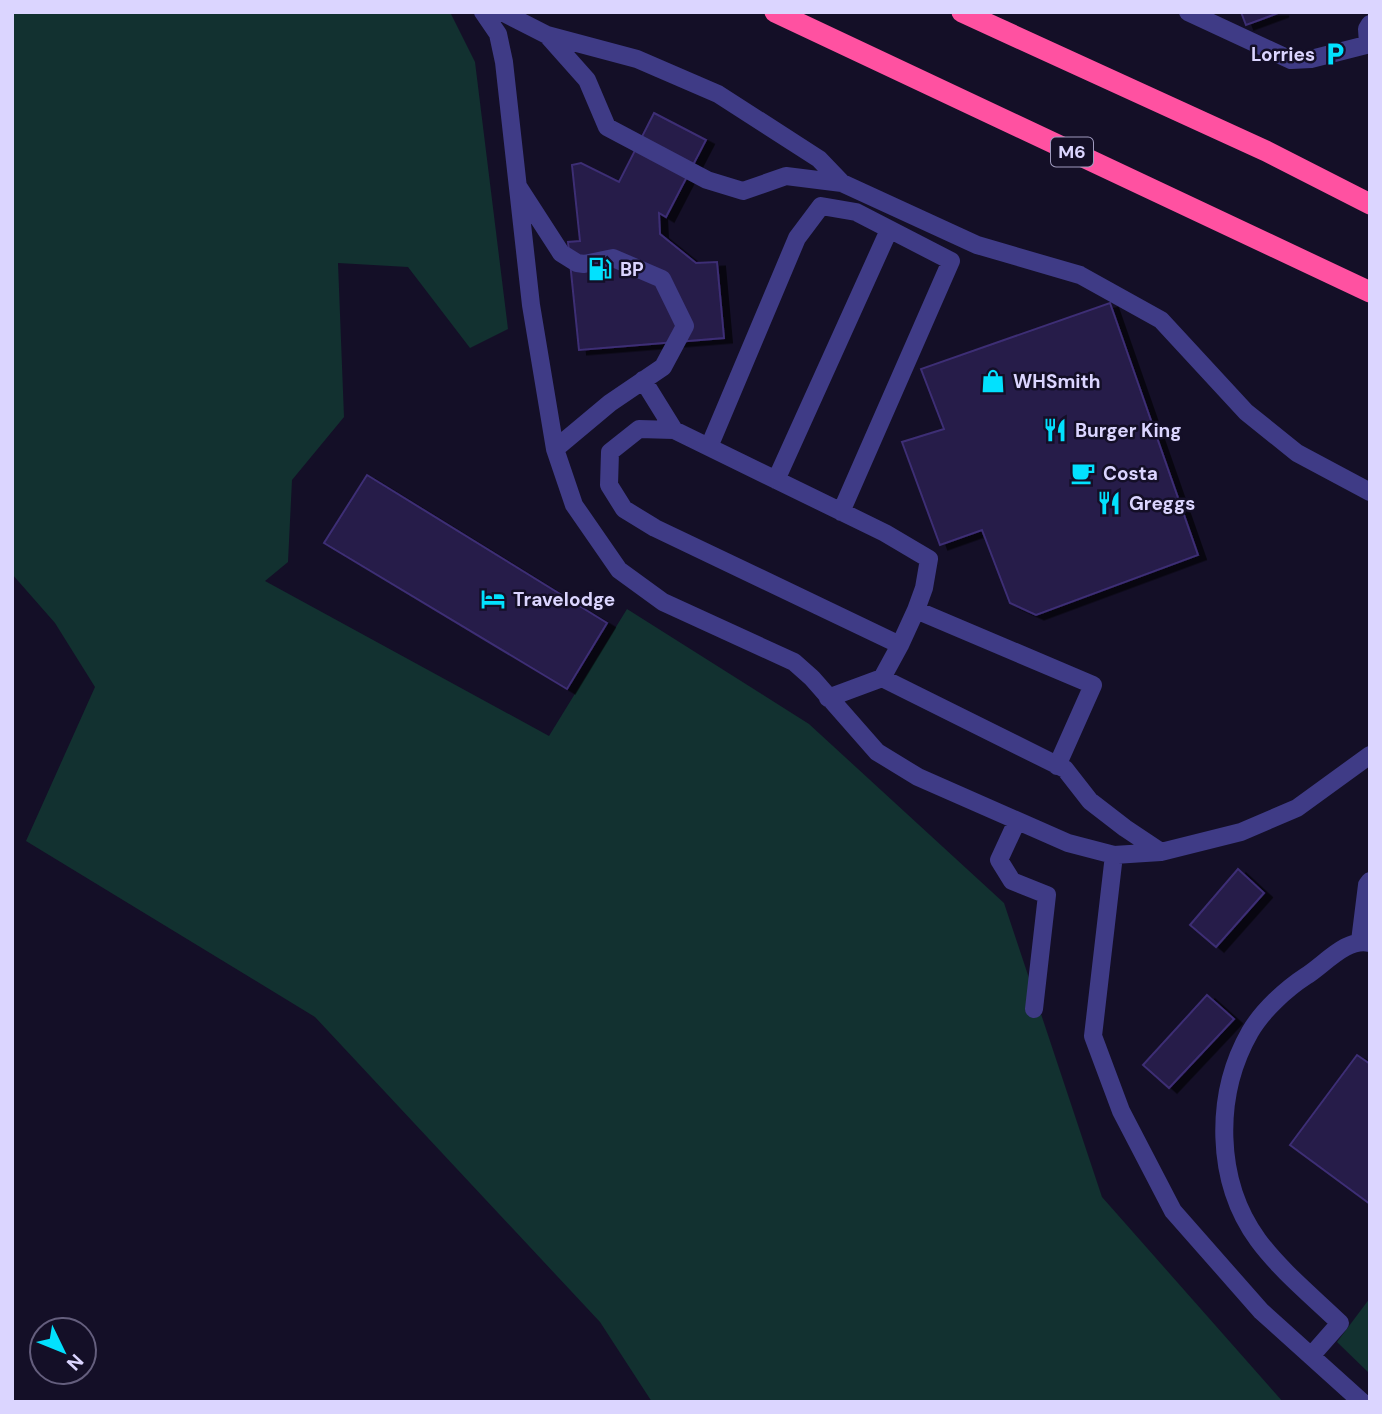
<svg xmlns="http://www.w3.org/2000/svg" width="1382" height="1414" font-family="'DM Sans',sans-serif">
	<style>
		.green { fill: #123130 }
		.building { fill: #251b48; stroke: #3d2e74; stroke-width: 2; filter: url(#shadow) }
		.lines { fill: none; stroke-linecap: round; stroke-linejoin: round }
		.minor { stroke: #3f3b86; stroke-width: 18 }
		.highway { stroke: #ff51a1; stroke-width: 21 }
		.labels { text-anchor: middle; stroke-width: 5; stroke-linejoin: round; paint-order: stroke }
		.shield { fill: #140f27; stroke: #9f9abe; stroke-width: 2 }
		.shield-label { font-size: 18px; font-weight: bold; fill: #dbd5ff }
		.poi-label { font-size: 19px; font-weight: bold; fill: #dbd5ff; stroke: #140f27; text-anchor: start }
	</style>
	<defs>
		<filter id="shadow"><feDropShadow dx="8" dy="4.5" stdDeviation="0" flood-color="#0009"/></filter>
	</defs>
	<rect width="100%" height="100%" fill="#140f27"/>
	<path class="green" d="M12,12H450L475,62L508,329L470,348L408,267L338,263L344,417L292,480L288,562L265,581L549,736L627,609L809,724L1004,903L1102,1197L1283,1402H652L600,1322L315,1017L26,841L95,687L55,623L12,574Z
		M1370,1298V1374L1337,1342Z"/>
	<path class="building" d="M1241,12H1281L1246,25Z
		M654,113L706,140L666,217L659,213L660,234L696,263L717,262L724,338L579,350L568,242L580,241L572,165L581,163L619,182Z
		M1110,303L1198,555L1036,615L1010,603L982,530L940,545L902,442L944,429L921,369Z
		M367,475L607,623L567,689L324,543Z
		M1238,869L1264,893L1216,947L1190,925Z
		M1207,995L1234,1019L1169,1088L1143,1065Z
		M1357,1055L1370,1064V1204L1290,1145Z"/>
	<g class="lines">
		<path class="minor" d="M483,12L498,34L504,62L531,305L555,449L574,505L619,570L663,602L794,662L812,678L877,752L918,777L1068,843L1114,855L1161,852L1241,832L1297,808L1370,755
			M502,12L547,35L637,59L718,94L819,159L842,183
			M1188,12L1291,60L1311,59L1370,44
			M547,35L587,80L607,127L707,180L743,191L786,176L842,183L977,245L1080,275L1161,320L1246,412L1297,453L1370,492
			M1368,44L1367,29L1370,24
			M519,188L561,253L577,263L584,264L613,258L662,279L685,326L663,367L610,403L555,449
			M643,380L674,430
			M709,447L797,238L821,206L856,212L951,261L841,512
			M776,480L889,230
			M900,645L655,528L624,509L609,485L610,452L639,429L674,430L885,533L929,559L924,588L916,610
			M882,678L900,645L916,610L1093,685L1057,766
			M828,698L882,678L1065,769L1090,801L1125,828L1161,852
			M1017,821L999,860L1012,881L1047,895L1034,1009
			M1114,855L1093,1036L1121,1111L1173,1211L1261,1311L1362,1402
			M1360,941L1367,885L1370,881
			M1311,1356L1340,1323C1313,1297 1280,1270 1258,1240C1215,1181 1214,1095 1250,1032C1262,1011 1286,989 1306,976C1325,964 1347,937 1370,943"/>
		<path class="highway" d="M775,12L1370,292
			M962,12L1266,151L1370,204"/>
	</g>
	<defs>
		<g id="parking-bare" transform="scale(1.89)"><path d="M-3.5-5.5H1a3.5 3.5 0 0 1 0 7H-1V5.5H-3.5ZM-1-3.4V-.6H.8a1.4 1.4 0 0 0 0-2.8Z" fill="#02e1fe" stroke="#140f27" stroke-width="2.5" paint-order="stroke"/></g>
		<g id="fuel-bare" transform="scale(1.89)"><path d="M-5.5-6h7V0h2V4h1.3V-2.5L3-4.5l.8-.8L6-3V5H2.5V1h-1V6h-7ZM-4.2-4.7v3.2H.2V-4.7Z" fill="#02e1fe" stroke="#140f27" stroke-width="2.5" paint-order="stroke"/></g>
		<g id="shop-bare" transform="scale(1.89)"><path d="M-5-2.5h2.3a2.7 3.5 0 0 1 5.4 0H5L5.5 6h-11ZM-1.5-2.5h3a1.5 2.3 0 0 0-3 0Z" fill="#02e1fe" stroke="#140f27" stroke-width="2.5" paint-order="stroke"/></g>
		<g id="restaurant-bare" transform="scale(1.89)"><path d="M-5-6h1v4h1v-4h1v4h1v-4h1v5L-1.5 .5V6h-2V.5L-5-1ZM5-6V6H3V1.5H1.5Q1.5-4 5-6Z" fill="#02e1fe" stroke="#140f27" stroke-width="2.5" paint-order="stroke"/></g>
		<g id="cafe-bare" transform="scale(1.89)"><path d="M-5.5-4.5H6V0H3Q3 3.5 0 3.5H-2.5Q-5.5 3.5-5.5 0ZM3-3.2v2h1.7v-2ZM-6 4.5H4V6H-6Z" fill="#02e1fe" stroke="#140f27" stroke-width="2.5" paint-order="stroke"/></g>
		<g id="hotel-bare" transform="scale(1.89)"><path d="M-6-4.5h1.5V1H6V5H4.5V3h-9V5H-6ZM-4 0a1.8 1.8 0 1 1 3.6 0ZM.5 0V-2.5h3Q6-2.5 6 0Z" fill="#02e1fe" stroke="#140f27" stroke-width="2.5" paint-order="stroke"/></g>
	</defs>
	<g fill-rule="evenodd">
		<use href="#parking-bare" x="1335" y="54"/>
		<use href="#fuel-bare" x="600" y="269"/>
		<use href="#shop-bare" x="993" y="381"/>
		<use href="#restaurant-bare" x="1055" y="430"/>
		<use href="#cafe-bare" x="1083" y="473"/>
		<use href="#restaurant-bare" x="1109" y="503"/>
		<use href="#hotel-bare" x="493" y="599"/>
	</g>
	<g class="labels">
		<rect class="shield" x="1051" y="137.5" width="42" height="29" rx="5"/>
		<g class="shield-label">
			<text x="1072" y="158">M6</text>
		</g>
		<g class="poi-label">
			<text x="1315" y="61" text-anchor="end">Lorries</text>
			<text x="620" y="276">BP</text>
			<text x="1013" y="388">WHSmith</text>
			<text x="1075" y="437">Burger King</text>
			<text x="1103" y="480">Costa</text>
			<text x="1129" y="510">Greggs</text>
			<text x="513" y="606">Travelodge</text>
		</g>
	</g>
	<rect width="1382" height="1414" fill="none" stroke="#dbd5ff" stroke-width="28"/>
	<g transform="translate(63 1351) rotate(133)"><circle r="33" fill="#140f27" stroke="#645e7d" stroke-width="2"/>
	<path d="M0-5L12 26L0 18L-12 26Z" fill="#02e1fe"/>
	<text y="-10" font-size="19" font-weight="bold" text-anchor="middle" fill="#dbd5ff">N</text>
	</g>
</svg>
